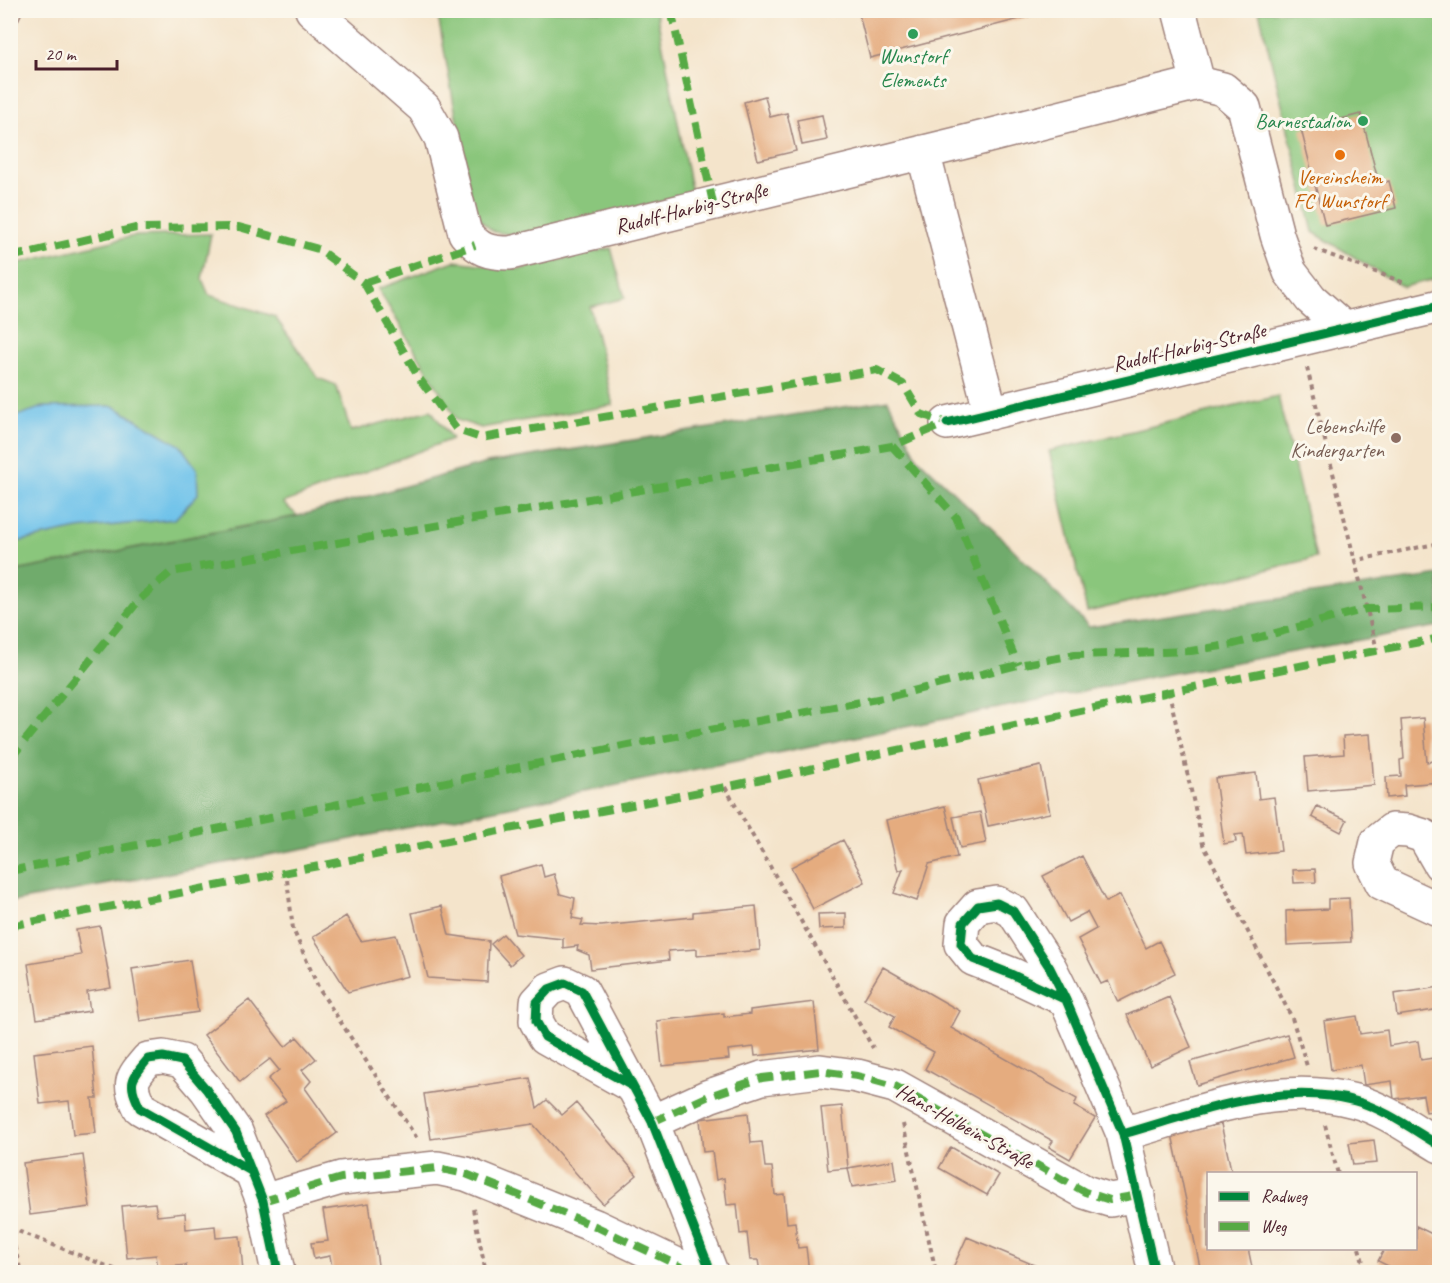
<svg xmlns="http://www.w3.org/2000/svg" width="1450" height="1283" font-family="Caveat,sans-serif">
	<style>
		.green { fill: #8ac67c; stroke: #6a7254; stroke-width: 1.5 }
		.forest { fill: #6fab6c; stroke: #5c654c; stroke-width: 1.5 }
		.water { fill: #6ec2ea; stroke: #5c708a; stroke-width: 1.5 }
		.building { fill: #e5ac7f }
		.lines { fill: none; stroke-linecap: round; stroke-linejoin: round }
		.minor-casing { stroke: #9f827b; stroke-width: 36 }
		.path { stroke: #9f827b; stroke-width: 4; stroke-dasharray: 4.5 4.5; stroke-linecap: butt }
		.minor { stroke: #fff; stroke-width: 33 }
		.quiet { stroke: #57aa44; stroke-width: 8; stroke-dasharray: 15 8; stroke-linecap: butt }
		.cycleway-casing { stroke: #fbf7ec; stroke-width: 13 }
		.cycleway { stroke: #00873e; stroke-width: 9 }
		.leisure-dot { fill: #2e9e5b; stroke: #fbf7ec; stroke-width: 2 }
		.food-dot { fill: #e8710a; stroke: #fbf7ec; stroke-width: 2 }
		.education-dot { fill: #8d6e63; stroke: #fbf7ec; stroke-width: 2 }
		.labels { text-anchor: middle; stroke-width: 6; stroke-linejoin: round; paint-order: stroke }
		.leisure-label { font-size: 21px; fill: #27864d; stroke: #fbf7ec }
		.food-label { font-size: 21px; fill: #c56008; stroke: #fbf7ec }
		.street-label { font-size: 21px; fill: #4a1f2b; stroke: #fbf7ec }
		.education-label { font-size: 21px; fill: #785e54; stroke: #fbf7ec; text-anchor: end }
	</style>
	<rect width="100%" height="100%" fill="#fbf7ec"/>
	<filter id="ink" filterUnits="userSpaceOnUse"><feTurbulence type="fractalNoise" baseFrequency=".0167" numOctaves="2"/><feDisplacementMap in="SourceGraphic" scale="12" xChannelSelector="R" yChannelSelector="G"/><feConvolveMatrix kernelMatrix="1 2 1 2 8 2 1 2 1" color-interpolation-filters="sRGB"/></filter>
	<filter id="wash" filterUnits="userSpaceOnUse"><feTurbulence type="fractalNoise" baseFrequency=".008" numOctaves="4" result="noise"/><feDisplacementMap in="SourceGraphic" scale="24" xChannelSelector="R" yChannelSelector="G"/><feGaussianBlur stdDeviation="1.35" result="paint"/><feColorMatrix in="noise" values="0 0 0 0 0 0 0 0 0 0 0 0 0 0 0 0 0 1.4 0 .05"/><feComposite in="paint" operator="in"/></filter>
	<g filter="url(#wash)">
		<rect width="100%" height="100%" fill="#f4e4cb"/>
		<path class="green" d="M437,11H656L692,194L523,236L494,232L474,215Z
			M1259,11H1439V278L1403,287L1313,232Z
			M211,234L202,279L209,295L275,317L318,378L336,385L351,431L431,410L452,439L283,503L298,516L11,572L10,265L134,236Z
			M611,248L625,298L590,307L613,405L481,428L457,420L378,289L454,261L520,269Z
			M1278,396L1316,558L1087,612L1049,451Z"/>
		<path class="forest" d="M888,400L918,458L1009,545L1089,627L1439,575V626L1152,677L312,847L11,902V572L298,516L487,463Z"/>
		<path class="water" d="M113,406L180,445L197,469L198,494L175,519L78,529L11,543V418L43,407Z"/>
		<g id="blocks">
			<path class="building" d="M10,10H23L10,38Z
				M858,10H1050V11L870,58Z
				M765,96L770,117L787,113L796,151L758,160L744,102Z
				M1361,114L1379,184L1389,181L1396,208L1325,225L1301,129Z
				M822,115L827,140L802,145L797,120Z
				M1423,718L1427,762L1440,760V782L1404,785L1405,796L1387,798L1386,777L1401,776L1400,760L1404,759L1401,720Z
				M1370,734L1374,785L1308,791L1305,757L1344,754L1343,736Z
				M1041,766L1050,813L988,826L978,780Z
				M1256,773L1259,799L1274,797L1281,851L1246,855L1243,834L1235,835L1236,842L1224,844L1215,778Z
				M945,806L957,857L929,864L917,901L894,893L903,869L898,871L886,820Z
				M1317,806L1347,820L1341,832L1312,817Z
				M980,812L986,843L960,848L953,817Z
				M843,840L865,882L813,909L791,867Z
				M1082,856L1106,902L1120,895L1146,948L1159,941L1175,973L1118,1002L1108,981L1101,984L1078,939L1096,929L1087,912L1068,922L1043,876Z
				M541,864L544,877L554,874L560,894L575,898L572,918L583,920L581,925L601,926L693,917V912L756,906L760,950L697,956V949L668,951L669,960L591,969L589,955L577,950L578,946L563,948V939L515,934L499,876Z
				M1315,869L1316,882L1294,883L1293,870Z
				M1349,898L1351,942L1287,945L1286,911L1328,909V899Z
				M442,906L449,935L489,941L487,982L428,978L412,913Z
				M846,913V928L819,929L818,914Z
				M346,916L361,941L396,935L408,976L348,992L313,937Z
				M100,926L111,988L87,992L90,1011L37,1019L28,964L81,955L76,930Z
				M503,934L521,955L510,965L491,944Z
				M190,960L198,1012L140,1021L132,969Z
				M883,967L960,1011L951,1028L1077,1099L1074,1106L1095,1118L1070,1159L1049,1147L1053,1141L925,1069L934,1052L889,1027L895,1016L864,999Z
				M1440,987V1009L1397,1016L1394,994Z
				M1169,997L1191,1047L1150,1066L1127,1015Z
				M249,1000L285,1047L297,1037L316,1059L302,1070L311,1081L305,1088L337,1133L297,1162L264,1116L286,1101L268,1079L279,1070L270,1059L240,1082L204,1035Z
				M814,1002L819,1049L755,1056L754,1047L728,1050L729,1059L662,1066L657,1021L724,1013V1017L750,1014V1010Z
				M1357,1016L1360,1034L1387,1030L1389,1046L1418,1041L1421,1060L1440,1057V1110L1426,1112L1423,1095L1394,1099L1392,1081L1364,1085L1361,1065L1331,1070L1324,1021Z
				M1287,1034L1294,1057L1197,1085L1190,1062Z
				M92,1046L97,1098H92L96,1133L73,1135L69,1101L40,1104L34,1053Z
				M530,1078L537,1108L547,1100L562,1115L576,1103L637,1175L603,1204L533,1124L431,1139L424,1094Z
				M842,1106L848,1168L894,1160L897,1180L852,1187L848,1168L828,1170L821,1108Z
				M748,1113L751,1143L762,1142L765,1167H772L775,1195L784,1194L787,1223L795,1222L798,1248L806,1247L809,1272H760L758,1260H750L747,1233L740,1234L737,1204L727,1205L724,1178L716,1180L712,1151L703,1152L700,1119Z
				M1221,1124L1232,1174H1208V1248H1248L1253,1272H1201L1172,1134Z
				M1374,1140L1377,1163L1353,1165L1349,1143Z
				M951,1147L999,1175L987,1195L939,1168Z
				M83,1155L90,1207L30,1215L23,1163Z
				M155,1203L157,1216L185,1213L186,1229L215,1226L216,1238L240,1236L243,1272H187L186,1265L158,1268L156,1255L127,1258L122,1206Z
				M369,1203L379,1272H333L330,1256L314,1259L311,1243L328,1241L323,1210Z
				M1416,1226L1440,1238V1272H1400L1378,1261L1385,1248H1416Z
				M967,1237L1051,1272H951Z"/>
		</g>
	</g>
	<g filter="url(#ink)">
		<use href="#blocks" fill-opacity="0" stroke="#9f827b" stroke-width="1.5"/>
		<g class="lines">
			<g class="minor-casing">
				<path id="minor" d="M312,10L424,108L441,138L465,233C479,250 488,253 510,253L965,142L1198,83L1223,89L1244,107L1277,235L1290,272L1311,299L1345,329
					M1179,10L1198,83
					M923,152L991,413
					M947,423L1440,306
					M1440,864L1424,836L1408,831L1392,830L1377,842L1372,863L1382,883L1440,910
					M1066,1000L1011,974L973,959L961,944L963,923L978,906L997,903L1013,911L1050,968L1066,1000L1123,1134L1155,1272
					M632,1086L545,1037L536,1021L537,1002L549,989L565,983L582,991L652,1122L711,1272
					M652,1122L709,1096L762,1078L820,1071L857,1076L895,1086L1085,1192L1110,1200L1138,1195
					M1123,1134C1198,1113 1276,1080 1355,1101C1385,1109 1413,1130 1440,1146
					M251,1171L140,1108C128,1083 130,1080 148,1059L163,1057L182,1061L206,1089L236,1132L263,1201L278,1272
					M263,1201L341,1178L437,1168L466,1174L595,1226L692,1272"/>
			</g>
			<path class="path" d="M1314,249L1405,283
				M1307,368L1377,650
				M1353,561L1440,543
				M1169,692L1203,844L1292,1018L1307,1066
				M725,787L873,1048
				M286,871L293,929L319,989L418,1140
				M903,1124L936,1272
				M1325,1125L1338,1174
				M473,1209L486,1272
				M10,1228L122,1272
				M10,1229L21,1272
				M1359,1248L1366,1272"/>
			<use href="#minor" class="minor"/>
			<path class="quiet" d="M671,10L713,203
				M10,257L136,228L239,227L318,249L364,283L419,378L457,430L481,438L877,370L903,384L921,414L947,423
				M364,283L475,245
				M892,446L956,517L1018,665
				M10,759L140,599L171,572L892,446L947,423
				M10,871L628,745L888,697L1018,665L1075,655L1191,651L1234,644L1366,609L1440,607
				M10,926L725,787L1169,692L1440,638
				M652,1122L709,1096L762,1078L820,1071L857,1076L895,1086L1085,1192L1110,1200L1138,1195
				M263,1201L341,1178L437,1168L466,1174L595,1226L692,1272"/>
			<g class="cycleway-casing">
				<path id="cycleway" d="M947,423L1440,306
					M1066,1000L1011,974L973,959L961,944L963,923L978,906L997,903L1013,911L1050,968L1066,1000L1123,1134L1155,1272
					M632,1086L545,1037L536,1021L537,1002L549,989L565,983L582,991L652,1122L711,1272
					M1123,1134C1198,1113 1276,1080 1355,1101C1385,1109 1413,1130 1440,1146
					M251,1171L140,1108C128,1083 130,1080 148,1059L163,1057L182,1061L206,1089L236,1132L263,1201L278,1272"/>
			</g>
			<use href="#cycleway" class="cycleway"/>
		</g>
	</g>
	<g class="leisure-dot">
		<circle cx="913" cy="34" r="6"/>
		<circle cx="1363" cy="121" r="6"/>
	</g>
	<circle class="food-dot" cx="1340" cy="155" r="6"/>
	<circle class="education-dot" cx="1396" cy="438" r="6"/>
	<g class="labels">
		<g class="leisure-label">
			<text x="913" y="63">Wunstorf<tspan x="913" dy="24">Elements</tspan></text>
			<text x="1351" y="128" text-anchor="end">Barnestadion</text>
		</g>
		<g class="food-label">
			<text x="1340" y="184">Vereinsheim<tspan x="1340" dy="24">FC Wunstorf</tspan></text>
		</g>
		<g class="street-label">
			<text transform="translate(691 208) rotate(-14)" y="7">Rudolf-Harbig-Straße</text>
			<text transform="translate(1189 347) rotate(-13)" y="7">Rudolf-Harbig-Straße</text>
			<text transform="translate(965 1126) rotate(29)" y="7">Hans-Holbein-Straße</text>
		</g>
		<g class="education-label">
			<text x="1384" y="433">Lebenshilfe<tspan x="1384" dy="24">Kindergarten</tspan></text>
		</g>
	</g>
	<rect width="1450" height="1283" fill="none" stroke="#fbf7ec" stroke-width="36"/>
	<rect x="1207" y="1172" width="210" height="78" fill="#fbf7ec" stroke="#b4a19f" stroke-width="1.5"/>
	<rect x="1219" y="1192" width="30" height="9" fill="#00873e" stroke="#b4a19f" stroke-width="1.5"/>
	<text x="1261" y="1202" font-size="18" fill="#4a1f2b">Radweg</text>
	<rect x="1219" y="1222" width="30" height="9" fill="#57aa44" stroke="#b4a19f" stroke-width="1.5"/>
	<text x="1261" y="1232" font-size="18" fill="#4a1f2b">Weg</text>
	<path d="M36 60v9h81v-9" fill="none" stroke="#4a1f2b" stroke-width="3"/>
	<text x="45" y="60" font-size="18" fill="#4a1f2b" stroke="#fbf7ec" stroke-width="4.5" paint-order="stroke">20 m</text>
</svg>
